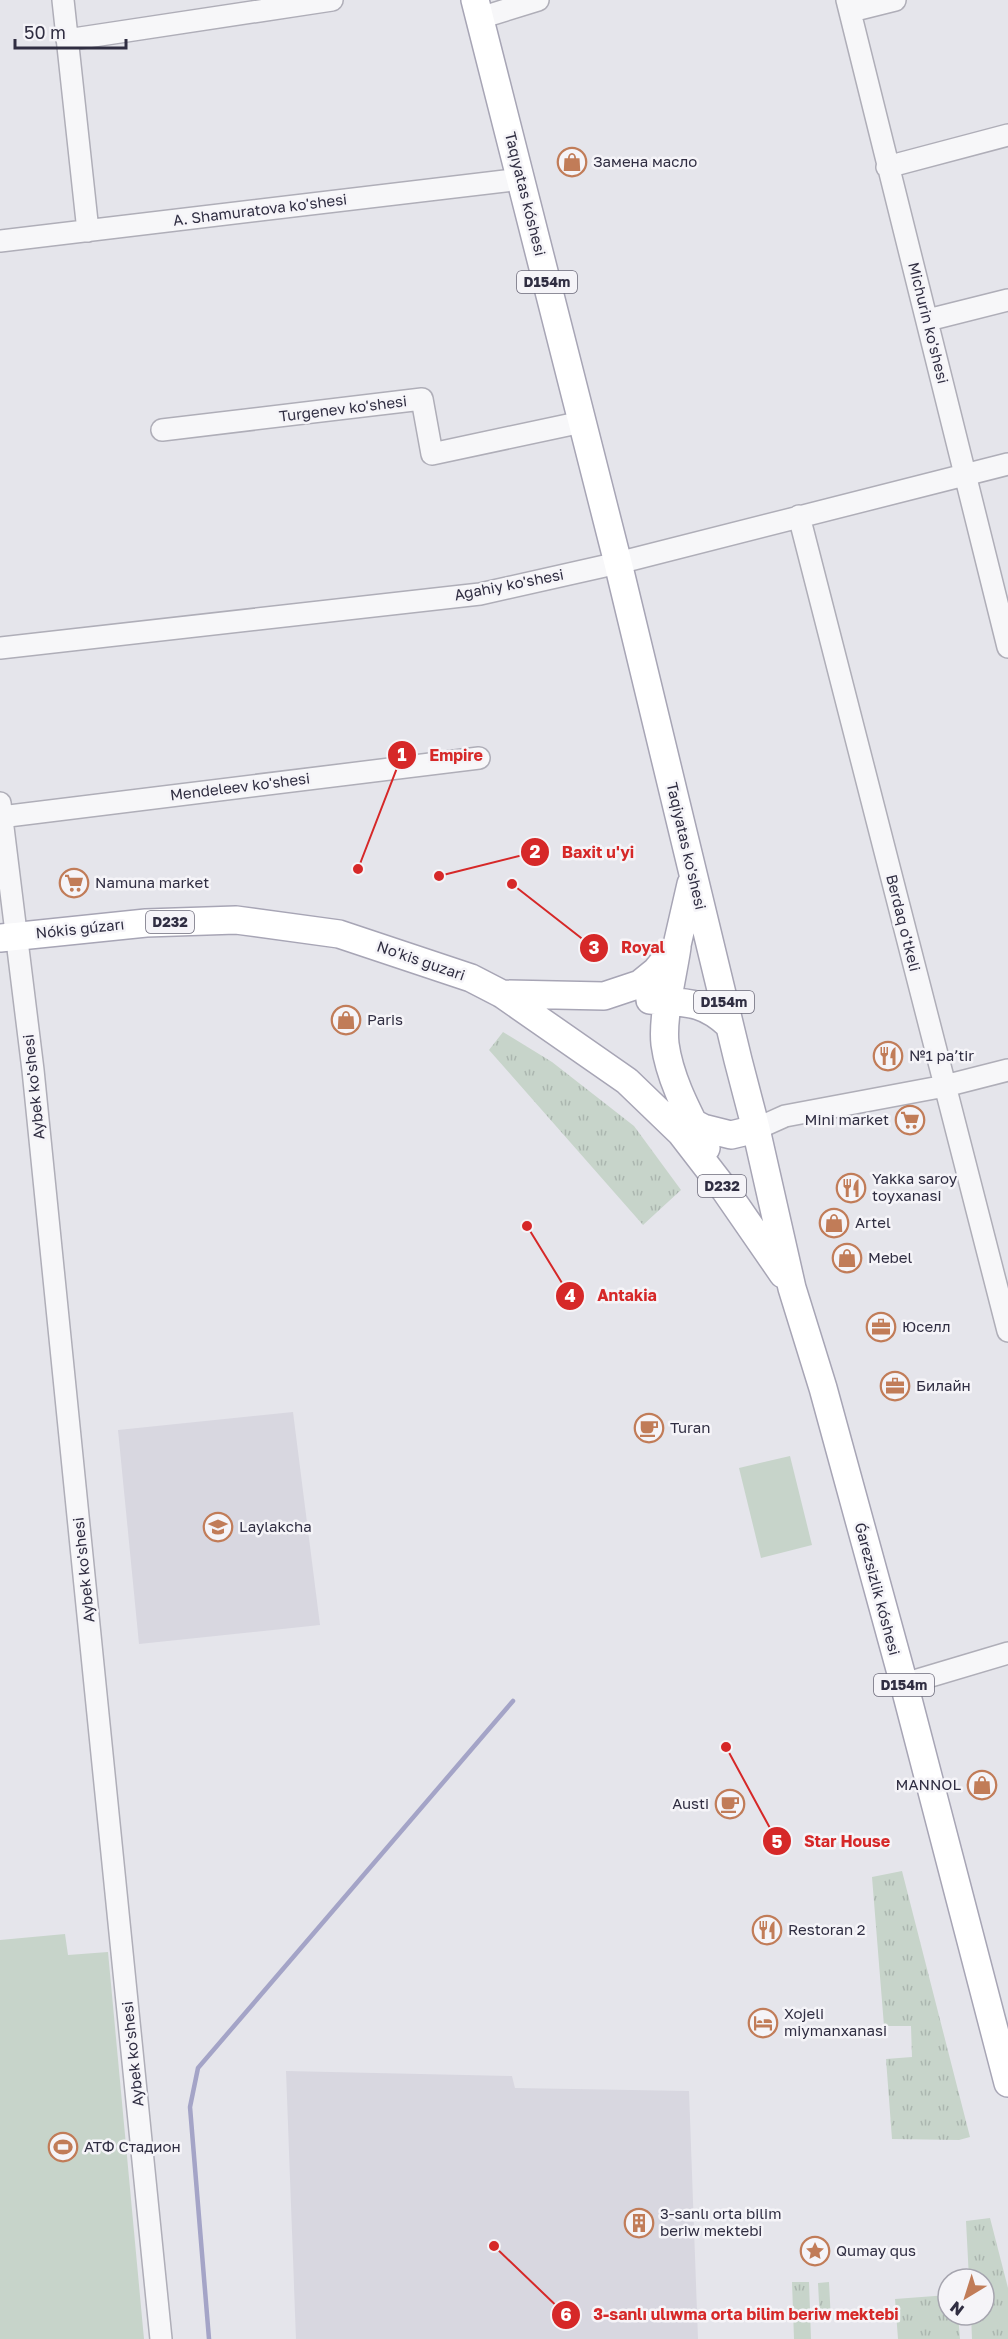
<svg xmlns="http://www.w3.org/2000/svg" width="1008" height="2339" font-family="'Golos Text',sans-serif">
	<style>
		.built { fill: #d8d7e0 }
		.grass { fill: url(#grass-tufts) }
		.pitch { fill: #c7d4ca }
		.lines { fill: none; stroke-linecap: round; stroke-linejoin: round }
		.stream { stroke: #a4a4c7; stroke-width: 4.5 }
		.minor-casing { stroke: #afaeb8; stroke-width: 24 }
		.major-casing { stroke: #a7a5b5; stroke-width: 30 }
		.minor { stroke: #f7f7f9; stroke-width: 21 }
		.major { stroke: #fff; stroke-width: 27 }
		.labels { text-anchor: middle; stroke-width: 5; stroke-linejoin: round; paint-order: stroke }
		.shield { fill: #f5f4f8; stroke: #6b6979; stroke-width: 1.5 }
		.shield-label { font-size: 14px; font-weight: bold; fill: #302e42 }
		.poi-label { font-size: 15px; fill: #302e42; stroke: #f5f4f8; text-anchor: start }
		.street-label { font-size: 15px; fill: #302e42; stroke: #f5f4f8 }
		.leader { fill: none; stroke: #d62828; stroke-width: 2 }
		.callout-dot { fill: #d62828; stroke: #f5f4f8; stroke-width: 2 }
		.mark-label { font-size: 18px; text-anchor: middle; font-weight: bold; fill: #fff }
		.callout-label { font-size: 16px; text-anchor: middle; font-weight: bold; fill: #d62828; stroke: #f5f4f8; stroke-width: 5; stroke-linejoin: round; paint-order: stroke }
	</style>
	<defs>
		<pattern id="grass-tufts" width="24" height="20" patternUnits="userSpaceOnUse" patternTransform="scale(1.5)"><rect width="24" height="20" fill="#c7d4ca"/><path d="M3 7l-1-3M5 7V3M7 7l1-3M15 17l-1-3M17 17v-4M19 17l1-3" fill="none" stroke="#abb6af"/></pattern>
	</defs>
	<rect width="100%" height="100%" fill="#e5e5eb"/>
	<path class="built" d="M293,1412L320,1625L139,1644L118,1430Z
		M286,2071L512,2076L515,2088L689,2091L698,2339H296Z"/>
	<path class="grass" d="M503,1032L552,1062L634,1126L681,1190L643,1225L489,1050Z
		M902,1871L970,2137L959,2140L892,2139L886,2059L912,2057L911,2026H884L872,1877Z
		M990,2218L1008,2288V2339H972L971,2315H984V2279H969L966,2221Z
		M792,2282H809L811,2339H794Z
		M829,2282L831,2321L820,2322L818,2283Z
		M948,2295V2315H958L960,2339H898L895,2299Z"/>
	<path class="pitch" d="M790,1456L812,1545L761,1558L739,1468Z
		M65,1934L68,1955L108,1952L144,2339H0V1940Z"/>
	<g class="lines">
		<path class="stream" d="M209,2339L190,2107L198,2068L513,1701"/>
		<g class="minor-casing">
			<path id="minor" d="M63,0L88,231
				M847,0L1008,647
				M851,11L895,0
				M480,18L538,0
				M67,40L332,0
				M887,167L1008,135
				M0,241L521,179
				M928,320L1008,300
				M162,430L422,399L432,454L582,422
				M799,516L1008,1331
				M0,648L480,594L618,563L1008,464
				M0,803L33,1070L161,2339
				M0,817L479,758
				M756,1129L785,1116L945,1086L1008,1070
				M904,1684L1008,1653"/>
		</g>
		<g class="major-casing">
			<path id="major" d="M475,0L618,563L738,1060L756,1129L792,1288L823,1388L904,1684L1008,2083
				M0,938L146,923L236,920L339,934L471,978L502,994L627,1081L681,1133L725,1190L783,1274
				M677,947C673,975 662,1017 665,1044C670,1081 690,1116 706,1148
				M502,994L604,996L640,984L656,971L677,945L691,884
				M650,1000C685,1003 702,1000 729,1025
				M684,1118L703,1128L731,1135L756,1129"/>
		</g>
		<use href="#minor" class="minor"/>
		<use href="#major" class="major"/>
	</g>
	<defs>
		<g id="shop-ring" transform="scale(1.5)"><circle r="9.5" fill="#f5f4f8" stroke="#c17c58" stroke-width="1.5"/><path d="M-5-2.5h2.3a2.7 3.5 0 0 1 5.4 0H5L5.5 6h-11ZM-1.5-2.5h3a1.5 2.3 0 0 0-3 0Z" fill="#c17c58"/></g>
		<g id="supermarket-ring" transform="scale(1.5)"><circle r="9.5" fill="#f5f4f8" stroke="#c17c58" stroke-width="1.5"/><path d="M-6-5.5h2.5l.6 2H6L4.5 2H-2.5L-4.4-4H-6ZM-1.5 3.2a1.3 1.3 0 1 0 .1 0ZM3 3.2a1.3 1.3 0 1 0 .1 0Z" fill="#c17c58"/></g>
		<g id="restaurant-ring" transform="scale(1.5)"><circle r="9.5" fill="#f5f4f8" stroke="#c17c58" stroke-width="1.5"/><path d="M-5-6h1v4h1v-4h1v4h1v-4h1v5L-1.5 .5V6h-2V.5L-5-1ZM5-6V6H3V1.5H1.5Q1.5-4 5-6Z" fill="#c17c58"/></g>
		<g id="office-ring" transform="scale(1.5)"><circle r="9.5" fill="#f5f4f8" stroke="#c17c58" stroke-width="1.5"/><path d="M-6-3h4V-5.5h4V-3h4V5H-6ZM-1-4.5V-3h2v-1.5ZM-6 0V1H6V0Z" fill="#c17c58"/></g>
		<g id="cafe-ring" transform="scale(1.5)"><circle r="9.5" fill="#f5f4f8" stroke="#c17c58" stroke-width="1.5"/><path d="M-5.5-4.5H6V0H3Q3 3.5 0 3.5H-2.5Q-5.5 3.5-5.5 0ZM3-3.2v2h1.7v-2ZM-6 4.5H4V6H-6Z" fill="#c17c58"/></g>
		<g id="school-ring" transform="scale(1.5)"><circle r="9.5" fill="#f5f4f8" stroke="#c17c58" stroke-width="1.5"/><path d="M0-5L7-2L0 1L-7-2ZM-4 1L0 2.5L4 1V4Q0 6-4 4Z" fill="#c17c58"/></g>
		<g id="hotel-ring" transform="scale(1.5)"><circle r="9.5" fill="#f5f4f8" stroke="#c17c58" stroke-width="1.5"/><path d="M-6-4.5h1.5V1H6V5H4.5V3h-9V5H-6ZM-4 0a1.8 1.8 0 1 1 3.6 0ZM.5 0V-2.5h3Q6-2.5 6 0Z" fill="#c17c58"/></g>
		<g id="stadium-ring" transform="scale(1.5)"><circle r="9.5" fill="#f5f4f8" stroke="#c17c58" stroke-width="1.5"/><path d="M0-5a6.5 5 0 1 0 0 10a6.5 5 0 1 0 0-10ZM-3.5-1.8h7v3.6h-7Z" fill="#c17c58"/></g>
		<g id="building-ring" transform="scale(1.5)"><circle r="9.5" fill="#f5f4f8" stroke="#c17c58" stroke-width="1.5"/><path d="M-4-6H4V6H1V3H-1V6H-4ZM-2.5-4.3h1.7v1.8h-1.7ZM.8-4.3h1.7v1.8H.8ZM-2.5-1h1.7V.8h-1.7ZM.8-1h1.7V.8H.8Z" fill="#c17c58"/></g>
		<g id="sight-ring" transform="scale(1.5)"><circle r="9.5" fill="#f5f4f8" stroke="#c17c58" stroke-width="1.5"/><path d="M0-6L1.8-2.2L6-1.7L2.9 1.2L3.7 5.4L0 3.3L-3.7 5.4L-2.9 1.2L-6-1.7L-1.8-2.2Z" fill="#c17c58"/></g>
	</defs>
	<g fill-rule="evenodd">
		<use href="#shop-ring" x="572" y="162"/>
		<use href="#supermarket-ring" x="74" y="883"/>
		<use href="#shop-ring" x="346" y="1020"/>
		<use href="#restaurant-ring" x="888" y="1056"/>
		<use href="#supermarket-ring" x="910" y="1120"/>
		<use href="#restaurant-ring" x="851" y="1188"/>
		<use href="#shop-ring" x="834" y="1223"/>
		<use href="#shop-ring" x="847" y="1258"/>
		<use href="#office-ring" x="881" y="1327"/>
		<use href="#office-ring" x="895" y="1386"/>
		<use href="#cafe-ring" x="649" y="1428"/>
		<use href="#school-ring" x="218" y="1527"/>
		<use href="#shop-ring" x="982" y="1785"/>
		<use href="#cafe-ring" x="730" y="1804"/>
		<use href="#restaurant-ring" x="767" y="1930"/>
		<use href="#hotel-ring" x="763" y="2023"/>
		<use href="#stadium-ring" x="63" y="2147"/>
		<use href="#building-ring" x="639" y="2223"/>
		<use href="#sight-ring" x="815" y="2251"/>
	</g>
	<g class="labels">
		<g class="shield">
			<rect x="517" y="271" width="60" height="22" rx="4.5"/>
			<rect x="146" y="911" width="48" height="22" rx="4.5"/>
			<rect x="694" y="991" width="60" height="22" rx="4.5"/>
			<rect x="698" y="1175" width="48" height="22" rx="4.5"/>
			<rect x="874" y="1674" width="60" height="22" rx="4.5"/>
		</g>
		<g class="shield-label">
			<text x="547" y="287">D154m</text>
			<text x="170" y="927">D232</text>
			<text x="724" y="1007">D154m</text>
			<text x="722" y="1191">D232</text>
			<text x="904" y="1690">D154m</text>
		</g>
		<g class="poi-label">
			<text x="593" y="167">Замена масло</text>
			<text x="95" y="888">Namuna market</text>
			<text x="367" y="1025">Paris</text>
			<text x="909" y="1061">№1 paʼtir</text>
			<text x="889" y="1125" text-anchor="end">Mini market</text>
			<text x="872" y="1184">Yakka saroy<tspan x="872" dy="17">toyxanasi</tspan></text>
			<text x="855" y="1228">Artel</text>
			<text x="868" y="1263">Mebel</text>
			<text x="902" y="1332">Юселл</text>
			<text x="916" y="1391">Билайн</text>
			<text x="670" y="1433">Turan</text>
			<text x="239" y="1532">Laylakcha</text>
			<text x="961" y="1790" text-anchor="end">MANNOL</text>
			<text x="709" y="1809" text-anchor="end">Austi</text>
			<text x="788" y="1935">Restoran 2</text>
			<text x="784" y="2019">Xojeli<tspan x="784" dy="17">miymanxanasi</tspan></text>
			<text x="84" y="2152">АТФ Стадион</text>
			<text x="660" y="2219">3-sanlı orta bilim<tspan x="660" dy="17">beriw mektebi</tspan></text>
			<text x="836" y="2256">Qumay qus</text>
		</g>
		<g class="street-label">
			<text transform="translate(525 194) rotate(76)" y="5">Taqıyatas kóshesi</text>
			<text transform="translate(260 210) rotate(-7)" y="5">A. Shamuratova ko'shesi</text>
			<text transform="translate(928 323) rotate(76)" y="5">Michurin ko'shesi</text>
			<text transform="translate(343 409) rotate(-7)" y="5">Turgenev ko'shesi</text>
			<text transform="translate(509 585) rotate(-11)" y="5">Agahiy ko'shesi</text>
			<text transform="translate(240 787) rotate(-7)" y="5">Mendeleev ko'shesi</text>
			<text transform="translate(686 846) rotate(77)" y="5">Taqiyatas ko'shesi</text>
			<text transform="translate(903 923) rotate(76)" y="5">Berdaq o'tkeli</text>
			<text transform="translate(80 929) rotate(-6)" y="5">Nókis gúzarı</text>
			<text transform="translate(421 961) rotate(19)" y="5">No'kis guzari</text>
			<text transform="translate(34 1087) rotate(-96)" y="5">Aybek ko'shesi</text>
			<text transform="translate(84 1570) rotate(-96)" y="5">Aybek ko'shesi</text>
			<text transform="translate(877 1589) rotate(75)" y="5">Ǵarezsizlik kóshesi</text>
			<text transform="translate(133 2054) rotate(-96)" y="5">Aybek ko'shesi</text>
		</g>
	</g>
	<path class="leader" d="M358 869L402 755M439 876L535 852M512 884L594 948M527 1226L570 1296M726 1747L777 1841M494 2246L566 2315"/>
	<g class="callout-dot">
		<circle cx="358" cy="869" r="6"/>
		<circle cx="439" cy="876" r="6"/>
		<circle cx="512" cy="884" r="6"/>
		<circle cx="527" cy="1226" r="6"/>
		<circle cx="726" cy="1747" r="6"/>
		<circle cx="494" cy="2246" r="6"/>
		<circle cx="402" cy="755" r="15"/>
		<circle cx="535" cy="852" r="15"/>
		<circle cx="594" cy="948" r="15"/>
		<circle cx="570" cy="1296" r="15"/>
		<circle cx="777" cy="1841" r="15"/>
		<circle cx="566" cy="2315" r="15"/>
	</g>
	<g class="mark-label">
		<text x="402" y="761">1</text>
		<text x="535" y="858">2</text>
		<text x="594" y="954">3</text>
		<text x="570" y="1302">4</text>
		<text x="777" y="1848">5</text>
		<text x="566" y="2321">6</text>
	</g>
	<g class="callout-label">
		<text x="456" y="761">Empire</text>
		<text x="598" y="858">Baxit u'yi</text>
		<text x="643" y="953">Royal</text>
		<text x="627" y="1301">Antakia</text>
		<text x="847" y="1847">Star House</text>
		<text x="746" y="2320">3-sanlı ulıwma orta bilim beriw mektebi</text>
	</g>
	<g transform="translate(966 2297) rotate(218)"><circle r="28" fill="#f5f4f8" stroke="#a6a5af" stroke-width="1.5"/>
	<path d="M0-4.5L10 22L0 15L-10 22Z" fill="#c17c58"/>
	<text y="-9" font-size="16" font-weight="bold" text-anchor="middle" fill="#302e42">N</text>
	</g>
	<path d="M15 39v9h111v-9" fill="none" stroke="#302e42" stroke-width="3"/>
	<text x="24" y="39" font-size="18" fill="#302e42" stroke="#f5f4f8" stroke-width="4.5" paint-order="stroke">50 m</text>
</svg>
